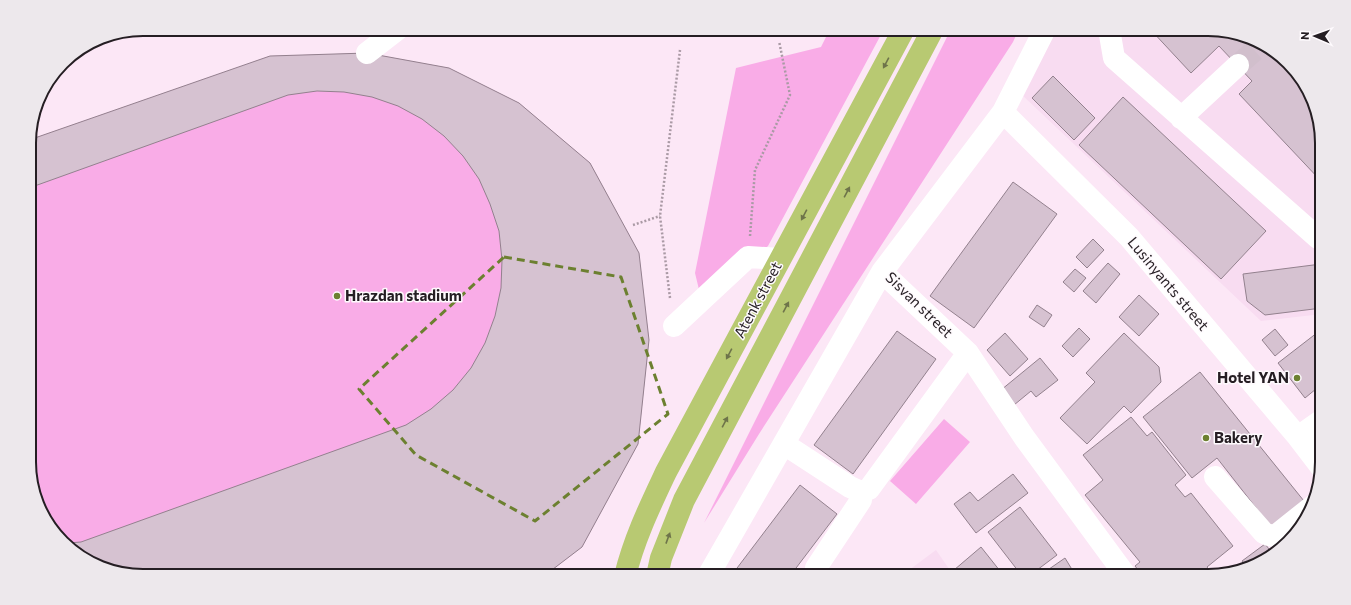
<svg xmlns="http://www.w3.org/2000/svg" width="1351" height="605" font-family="Commissioner,sans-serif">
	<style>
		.built { fill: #f8dcf1 }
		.green { fill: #f9ace7 }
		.building { fill: #d6c2d1; stroke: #93818e }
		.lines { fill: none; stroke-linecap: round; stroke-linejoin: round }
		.minor-tunnel { stroke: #d1bfcc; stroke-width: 22; stroke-dasharray: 22 11; stroke-linecap: butt }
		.path { stroke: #aa9aa5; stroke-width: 2.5; stroke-dasharray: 2 2; stroke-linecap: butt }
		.minor { stroke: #fff; stroke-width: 22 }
		.major { stroke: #b8c972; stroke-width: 22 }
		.oneway { fill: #6e744a }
		.marked { fill: none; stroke: #6c8030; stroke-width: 3; stroke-dasharray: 8 5; stroke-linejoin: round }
		.poi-dot { fill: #6c8030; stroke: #fefafd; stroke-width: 1.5 }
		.labels { text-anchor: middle; stroke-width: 3; stroke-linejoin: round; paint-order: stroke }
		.street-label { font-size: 15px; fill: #251e23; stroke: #fefafd }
		.poi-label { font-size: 15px; font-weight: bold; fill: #251e23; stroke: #fefafd; text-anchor: start }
		.rim { fill: none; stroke: #251e23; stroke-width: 2 }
	</style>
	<rect width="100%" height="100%" fill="#fce7f6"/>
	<path class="built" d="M1055,29H1208L1252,38L1298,73L1321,128L1322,314L1261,321L1021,94Z
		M936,550L954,576H901Z"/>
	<path class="green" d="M830,29H884L768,246L703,306L695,273L736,68L821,47Z
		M951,29H1019L1013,42L759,434L704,523Z
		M367,53L449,68L519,103L590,163L639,253L649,340L638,444L582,547L544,576H143L99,567L53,532L30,477L29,140L270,56Z
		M944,419L970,442L916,504L890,481Z"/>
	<path class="building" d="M1150,29H1208L1252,38L1298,73L1321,128V181L1239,94L1252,81L1219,46L1191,73Z
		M367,53L449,68L519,103L590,163L639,253L649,340L638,444L582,547L544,576H143L99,567L68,543L81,542L406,425L431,409L453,390L471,368L485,343L495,316L501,288L502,260L499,231L490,204L479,179L463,156L444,136L422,119L398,106L372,97L344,92L317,91L288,95L29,188V140L270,56Z
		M1053,76L1095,118L1074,140L1032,98Z
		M1123,97L1266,231L1221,279L1079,145Z
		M1013,182L1057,214L974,328L930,296Z
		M1093,239L1104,250L1087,268L1076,257Z
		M1108,263L1120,274L1096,303L1083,291Z
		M1321,264L1322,308L1265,315L1247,301L1243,274Z
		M1075,269L1086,278L1074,292L1063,282Z
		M1139,295L1159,314L1139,336L1119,317Z
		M1037,305L1052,315L1044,327L1029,317Z
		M1079,328L1090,339L1073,357L1062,346Z
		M1275,329L1288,345L1275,356L1262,340Z
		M1322,329V384L1305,398L1278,363Z
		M897,331L936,359L853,474L814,445Z
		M1005,333L1028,359L1010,376L987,350Z
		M1124,333L1159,367L1161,382L1131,413L1124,406L1087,444L1060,418L1095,382L1086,373Z
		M1040,358L1058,380L1036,397L1031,391L1014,405L1001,390Z
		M1200,372L1304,501L1271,527L1217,458L1192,478L1143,417Z
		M1131,417L1147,436L1152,432L1186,475L1175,485L1185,497L1191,493L1233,546L1207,567L1214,576H1143L1135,566L1140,562L1085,495L1103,480L1083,455Z
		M1013,474L1028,493L976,533L954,504L970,492L978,501Z
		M800,485L837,514L790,576H731Z
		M1020,507L1057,555L1029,576H1022L988,532Z
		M1265,544L1273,554L1245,565L1242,561Z
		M981,547L1004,576H958L954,570Z
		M1065,558L1076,576H1039Z"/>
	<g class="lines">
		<path class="minor-tunnel" d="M1238,65L1261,45"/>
		<path class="path" d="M633,225L660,216
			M750,236L755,170L790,95L779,41
			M670,298L660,216L680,50"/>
		<path class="minor" d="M1109,29L1114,58L1318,238L1321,239
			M367,53L398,29
			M1003,112L1129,237L1298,437L1321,467
			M1181,118L1238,65
			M882,272L968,353L1024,437L1126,576
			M674,326L748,257L780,259
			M1298,437L1322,420
			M784,444L850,487L861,492L869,489L968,353
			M1215,477L1264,533L1269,535L1275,536L1314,505
			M816,568L861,500V492
			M708,576L882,272L1003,112L1045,29"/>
		<path class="major" d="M625,576C634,539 650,506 666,472L904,29
			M657,576L661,558L684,500L933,29"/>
	</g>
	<defs><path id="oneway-solid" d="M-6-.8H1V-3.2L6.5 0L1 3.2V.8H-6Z"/></defs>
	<g class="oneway">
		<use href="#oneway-solid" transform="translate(886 63) rotate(118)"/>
		<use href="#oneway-solid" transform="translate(847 192) rotate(-62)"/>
		<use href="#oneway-solid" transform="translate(804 215) rotate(118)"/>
		<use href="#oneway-solid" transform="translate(786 307) rotate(-62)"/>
		<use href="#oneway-solid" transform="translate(729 354) rotate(118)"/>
		<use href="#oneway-solid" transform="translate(725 422) rotate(-62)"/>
		<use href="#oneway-solid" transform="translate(668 538) rotate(-70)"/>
	</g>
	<path class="marked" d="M504,257L621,277L668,414L535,521L416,455L359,389Z"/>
	<g class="poi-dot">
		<circle cx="337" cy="296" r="4"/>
		<circle cx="1297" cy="378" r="4"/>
		<circle cx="1206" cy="438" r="4"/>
	</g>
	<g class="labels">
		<g class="street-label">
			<text transform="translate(1168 284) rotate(50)" y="5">Lusinyants street</text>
			<text transform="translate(758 300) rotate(-62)" y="5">Atenk street</text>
			<text transform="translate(919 305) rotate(44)" y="5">Sisvan street</text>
		</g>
		<g class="poi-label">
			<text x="345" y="301">Hrazdan stadium</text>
			<text x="1289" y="383" text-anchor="end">Hotel YAN</text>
			<text x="1214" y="443">Bakery</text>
		</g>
	</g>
	<path d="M0 0H1351V605H0ZM143 36H1208A107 107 0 0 1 1315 143V462A107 107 0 0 1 1208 569H143A107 107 0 0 1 36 462V143A107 107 0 0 1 143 36Z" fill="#ede8ec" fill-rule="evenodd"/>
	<path class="rim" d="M143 36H1208A107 107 0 0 1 1315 143V462A107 107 0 0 1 1208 569H143A107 107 0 0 1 36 462V143A107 107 0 0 1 143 36Z"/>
	<g transform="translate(1315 36) rotate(272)" stroke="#fefafd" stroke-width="3" paint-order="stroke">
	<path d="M0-3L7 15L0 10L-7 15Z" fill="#251e23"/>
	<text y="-6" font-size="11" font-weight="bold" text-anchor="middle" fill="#251e23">N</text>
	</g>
</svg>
